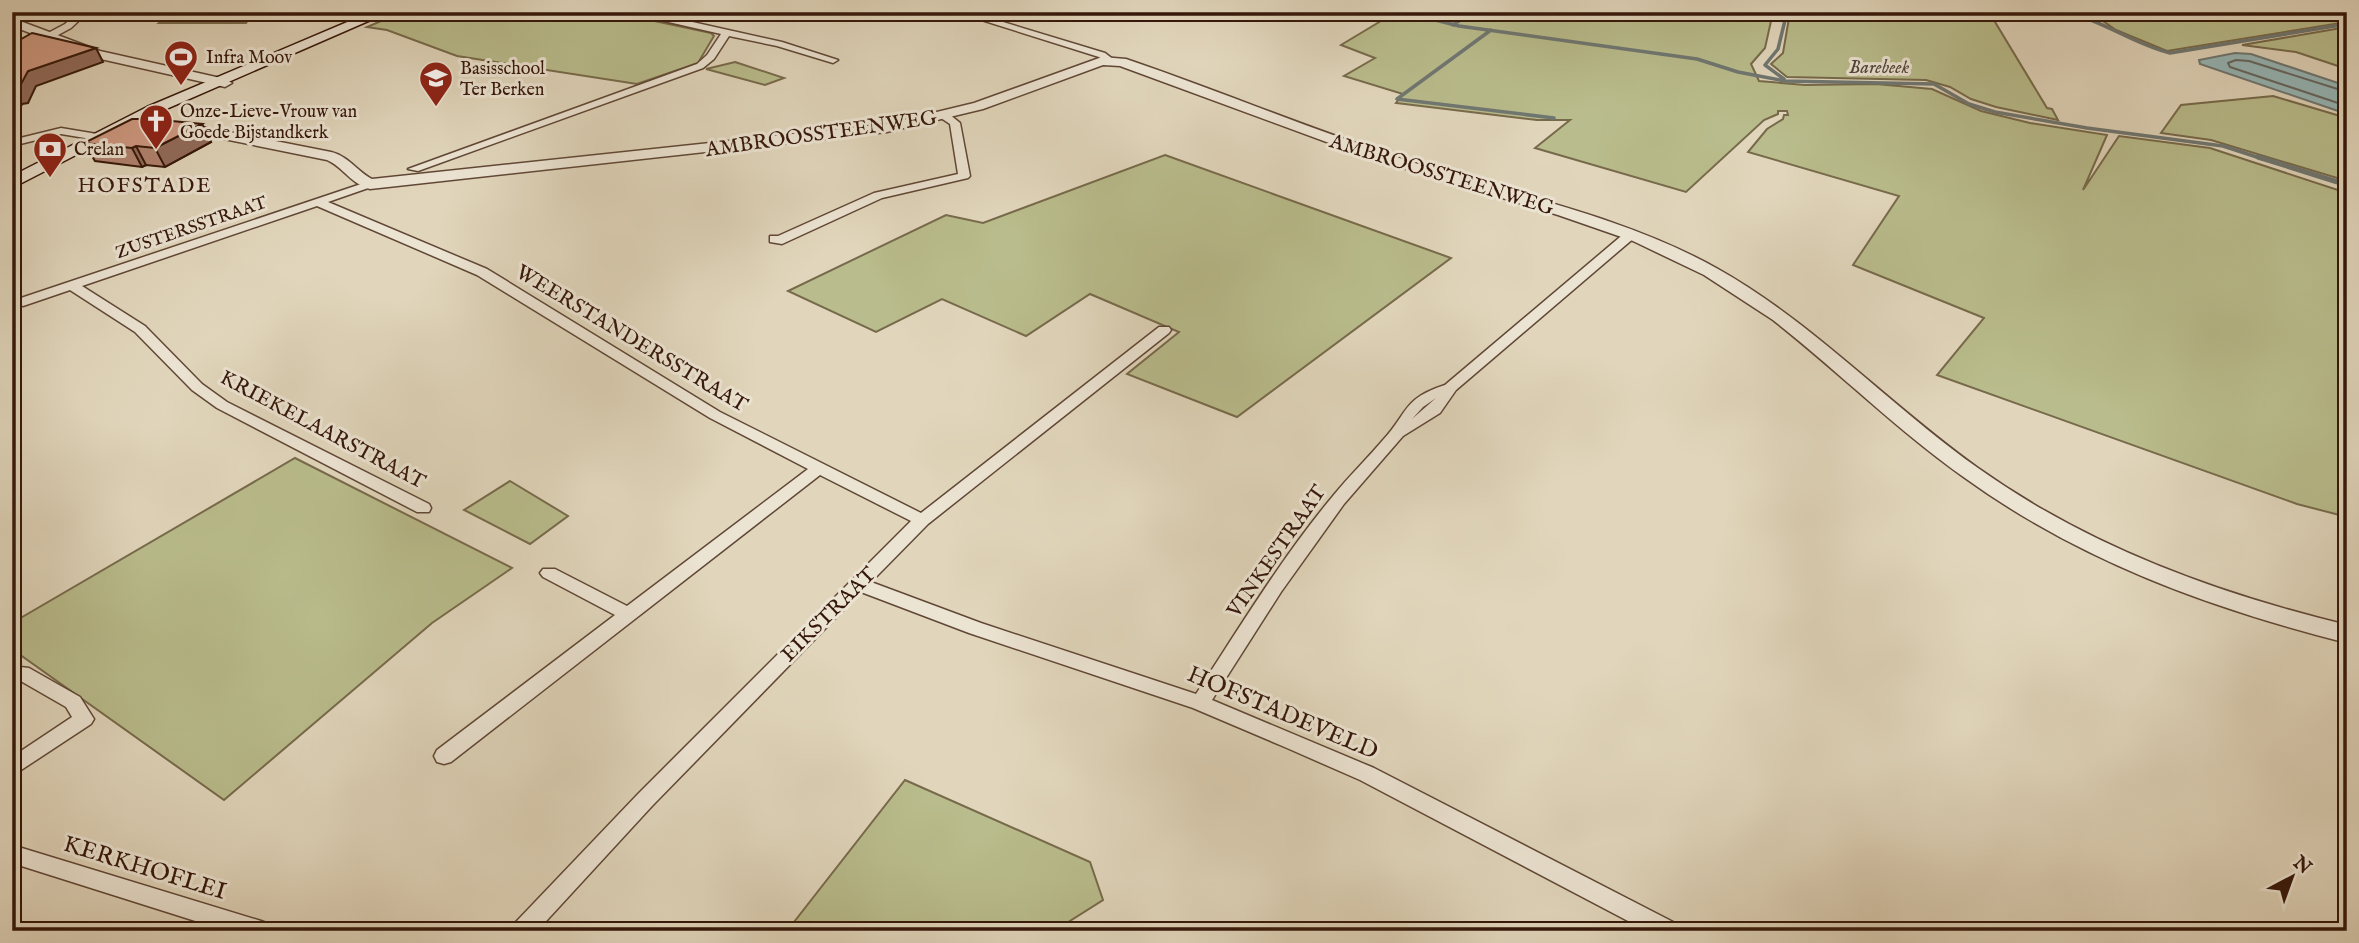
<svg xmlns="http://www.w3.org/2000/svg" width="2359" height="943" font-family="'IM FELL English',serif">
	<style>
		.green { fill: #b9bc8c; stroke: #776a4b; stroke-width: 2 }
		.water { fill: #96b7b8; stroke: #6f7772; stroke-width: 2 }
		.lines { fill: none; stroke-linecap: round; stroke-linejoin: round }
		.shore { stroke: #666761; stroke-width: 2 }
		.stream-far1 { stroke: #6f7772; stroke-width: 3.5 }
		.stream { stroke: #6f7772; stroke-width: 5 }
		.minor-casing { stroke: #604736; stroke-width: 3 }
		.tertiary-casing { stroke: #604736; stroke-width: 3 }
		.secondary-casing { stroke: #35170a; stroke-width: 3 }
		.minor { fill: #ece4d3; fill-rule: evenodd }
		.tertiary { fill: #ece4d3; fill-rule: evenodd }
		.secondary { fill: #ece4d3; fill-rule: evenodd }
		.wall { fill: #b38572; stroke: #35170a; stroke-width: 2 }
		.shaded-wall { fill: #926c5c; stroke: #35170a; stroke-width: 2 }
		.building { fill: #d09b84; stroke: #35170a; stroke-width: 2 }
		.labels { text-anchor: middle; stroke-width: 6; stroke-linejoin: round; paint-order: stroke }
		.far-poi-label { font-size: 18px; fill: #35170a; stroke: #ece4d3; text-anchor: start }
		.far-street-label { font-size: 18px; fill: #35170a; stroke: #ece4d3 }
		.far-water-label { font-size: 19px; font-style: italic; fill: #52473e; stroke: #ece4d3 }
		.street-label { font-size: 21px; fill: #35170a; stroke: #ece4d3 }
		.far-quarter-label { font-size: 21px; letter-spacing: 2px; fill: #35170a; stroke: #ece4d3 }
		.near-street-label { font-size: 24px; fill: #35170a; stroke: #ece4d3 }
	</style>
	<rect width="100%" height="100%" fill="#e1d6bc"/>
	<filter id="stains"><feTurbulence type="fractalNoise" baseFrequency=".00286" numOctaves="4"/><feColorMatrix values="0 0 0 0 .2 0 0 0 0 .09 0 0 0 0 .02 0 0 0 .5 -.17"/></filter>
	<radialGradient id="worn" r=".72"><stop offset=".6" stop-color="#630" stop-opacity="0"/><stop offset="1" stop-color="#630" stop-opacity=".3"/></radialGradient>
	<path class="green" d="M172,12H254L246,23H159Z
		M402,12H612L711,33L714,36L698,63L637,84L457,56L387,30L367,27Z
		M1396,12H1773L1765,48L1751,64L1759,81L1805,85L1876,84L1932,89L1981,111L2030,123L2107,135L2083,190L2119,136L2210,148L2347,193V517L2297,504L1937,375L1984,318L1853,265L1899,196L1748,152L1767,129L1783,119L1784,115H1788L1787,111H1778V114L1764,120L1686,192L1535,148L1570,120H1537L1396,103L1403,94L1344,76L1375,58L1341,45Z
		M1790,12H1989L2047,108L2052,109L2058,120L1996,107L1971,99L1950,87L1926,80L1787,77L1771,64L1783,53Z
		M2079,12H2347V22L2167,51L2116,30L2097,17Z
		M2347,27V69L2296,52L2242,45Z
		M735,62L784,78L765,85L706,69Z
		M2273,96L2347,118V181L2211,140L2161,133L2181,105Z
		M1165,155L1451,258L1237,417L1127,374L1179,332L1090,294L1026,336L942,299L876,332L788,291L946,215L983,223Z
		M295,458L512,568L432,623L224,800L12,649V623Z
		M510,481L568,516L530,544L464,510Z
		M905,780L1090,862L1103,900L1054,931H787Z"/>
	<path class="water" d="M2235,53L2251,54L2347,86V114L2200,64L2199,60Z"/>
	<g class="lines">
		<path class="shore" d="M2347,92L2249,61L2236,60L2228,63L2230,67L2347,106"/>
		<path class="stream-far1" d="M1404,12L1459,26L1697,59L1738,72L1785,81L1934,84L1969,104L1995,112L2087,128L2223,146L2263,159
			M2067,12C2104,21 2133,44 2170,53L2347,24
			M1453,25L1472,12
			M1491,30L1397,99L1554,118
			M1784,79L1765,65L1778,49L1787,12"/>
		<path class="stream" d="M2258,157L2347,185"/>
		<g class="minor-casing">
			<path id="minor" d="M12,12H22L12,18Z
				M79,12H88L71,28L12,60V52L18,49L65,24Z
				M653,12H663L661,15L782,42L838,60L833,63L777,46L729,36L714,59L703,68L418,171L408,169L697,64L707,55L721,34L651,18Z
				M956,12H970L1105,53L1114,60L1106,62L1099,57Z
				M941,114H949L960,123L970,176L968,178L882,198L782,244L770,242V236H778L874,193L958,174L950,124L941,118Z
				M61,128L97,134L102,137L97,140L61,134L12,146V140Z
				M370,181L374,182V186L328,202L487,269L720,412L921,513L1159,327H1169L1171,330L1169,333L928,524L871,582L981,623L1196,694C1240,627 1282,557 1333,496C1349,476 1367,459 1383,440C1409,412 1402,399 1445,385L1626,232H1634V238L1456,390L1440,413L1403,436L1344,504L1281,592L1212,700L1374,768L1677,924L1680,931H1647L1360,780L1287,748L1193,708L969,633L861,592L652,806L537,931H511L514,924L638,794L911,521L820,475L451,762L444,764L437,762L434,756L437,750L615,615L543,577L540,573L543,569H555L627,606L808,469L710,418L477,275L317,206L82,286L145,326L202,384L227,402L429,504L431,508L429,512H417L217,408L192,390L135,332L70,290L23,306L16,302L18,299ZM1436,398L1412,419L1423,407Z
				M12,666L29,668L80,697L94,719L91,724L12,776V757L72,717L66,707L19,680H12Z
				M12,845L261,921L269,924L272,931H227L12,863Z"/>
		</g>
		<g class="tertiary-casing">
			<path id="tertiary" d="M12,18L100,51L225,79L232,83L225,87L92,57L12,26Z
				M1102,57L1126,59C1223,92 1317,132 1415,163C1517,196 1624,216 1718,269C1814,323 1889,405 1978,468C2089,547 2216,593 2347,625V643C2210,608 2080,561 1965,478C1897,430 1838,371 1773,320L1704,275L1633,241L1558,215L1370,158L1120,66L1103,65L983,109L887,132L370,189C351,184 343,167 327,160L209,136L131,126L124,122L131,118L209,128L331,152C348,156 357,171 372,179L887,124L974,103Z"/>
		</g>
		<g class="secondary-casing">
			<path id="secondary" d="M371,12H389L157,113L12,188V176L147,107Z"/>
		</g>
		<use href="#minor" class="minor"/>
		<use href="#tertiary" class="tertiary"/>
		<use href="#secondary" class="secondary"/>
	</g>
	<path class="wall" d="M202,124L211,142L165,167L146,165L142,167L95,161L84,143L160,127Z"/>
	<path class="shaded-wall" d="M96,48L103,62L36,86L28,103L22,104L19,111L12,112V90L28,71Z
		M202,124L211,142L165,167L155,148Z
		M136,146L146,165L142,167L132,148Z"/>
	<path class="building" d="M32,33L96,48L28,71L19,88L12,90V46L16,42Z
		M132,119H146L160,127L172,121L202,124L155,148L136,146L132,148L84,143Z"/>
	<defs>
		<g id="stadium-pin" transform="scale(1.75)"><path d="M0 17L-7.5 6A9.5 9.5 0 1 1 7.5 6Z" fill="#8f2418" stroke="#ece4d3"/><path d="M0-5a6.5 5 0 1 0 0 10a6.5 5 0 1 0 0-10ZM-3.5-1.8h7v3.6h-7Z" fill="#fff"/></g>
		<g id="school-pin" transform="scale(1.75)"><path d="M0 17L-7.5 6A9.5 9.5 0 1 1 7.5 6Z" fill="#8f2418" stroke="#ece4d3"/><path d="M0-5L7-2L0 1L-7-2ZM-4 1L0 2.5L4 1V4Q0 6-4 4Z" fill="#fff"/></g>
		<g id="church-pin" transform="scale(1.75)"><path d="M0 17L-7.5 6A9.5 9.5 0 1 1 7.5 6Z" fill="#8f2418" stroke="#ece4d3"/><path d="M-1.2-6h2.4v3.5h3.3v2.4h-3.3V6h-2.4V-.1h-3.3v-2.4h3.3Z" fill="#fff"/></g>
		<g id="bank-pin" transform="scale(1.75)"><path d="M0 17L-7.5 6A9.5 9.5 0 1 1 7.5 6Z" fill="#8f2418" stroke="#ece4d3"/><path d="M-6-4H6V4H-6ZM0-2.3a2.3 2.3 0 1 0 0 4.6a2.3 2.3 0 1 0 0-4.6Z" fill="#fff"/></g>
	</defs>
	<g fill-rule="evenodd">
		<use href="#stadium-pin" x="181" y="57"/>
		<use href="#school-pin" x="436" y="78"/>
		<use href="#church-pin" x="156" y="121"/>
		<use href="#bank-pin" x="50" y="149"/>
	</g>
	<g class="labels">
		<g class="far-poi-label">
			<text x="206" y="63">Infra Moov</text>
			<text x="460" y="74">Basisschool<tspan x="460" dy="21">Ter Berken</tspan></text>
			<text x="180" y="117">Onze-Lieve-Vrouw van<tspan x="180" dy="21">Goede Bijstandkerk</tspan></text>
			<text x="74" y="155">Crelan</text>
		</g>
		<g class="far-street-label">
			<text transform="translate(191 227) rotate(-19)" y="6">ZUSTERSSTRAAT</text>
		</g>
		<g class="far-water-label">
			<text x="1879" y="73">Barebeek</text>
		</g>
		<g class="street-label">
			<text transform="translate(821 133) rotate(-8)" y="7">AMBROOSSTEENWEG</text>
			<text transform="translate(1442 174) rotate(17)" y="7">AMBROOSSTEENWEG</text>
			<text transform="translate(632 338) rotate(31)" y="7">WEERSTANDERSSTRAAT</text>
			<text transform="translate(323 429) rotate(28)" y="7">KRIEKELAARSTRAAT</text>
			<text transform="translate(1276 551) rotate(-55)" y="7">VINKESTRAAT</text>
			<text transform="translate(828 614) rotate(-45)" y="7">EIKSTRAAT</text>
		</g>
		<g class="far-quarter-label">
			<text x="145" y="192">HOFSTADE</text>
		</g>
		<g class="near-street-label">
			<text transform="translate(1283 712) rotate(23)" y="8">HOFSTADEVELD</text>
			<text transform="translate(145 867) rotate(17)" y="8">KERKHOFLEI</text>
		</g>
	</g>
	<rect width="2359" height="943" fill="none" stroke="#e1d6bc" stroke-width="42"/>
	<rect x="14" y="14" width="2331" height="915" fill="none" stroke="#35170a" stroke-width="3.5"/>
	<rect x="21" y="21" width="2317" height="901" fill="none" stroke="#35170a" stroke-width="2"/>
	<g transform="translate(2292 877) rotate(41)" stroke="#ece4d3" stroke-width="5" paint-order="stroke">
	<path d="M0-5L12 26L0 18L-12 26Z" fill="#35170a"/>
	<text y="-10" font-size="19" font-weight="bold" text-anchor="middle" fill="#35170a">N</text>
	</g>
	<rect width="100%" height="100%" filter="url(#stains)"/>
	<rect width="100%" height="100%" fill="url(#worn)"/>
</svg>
